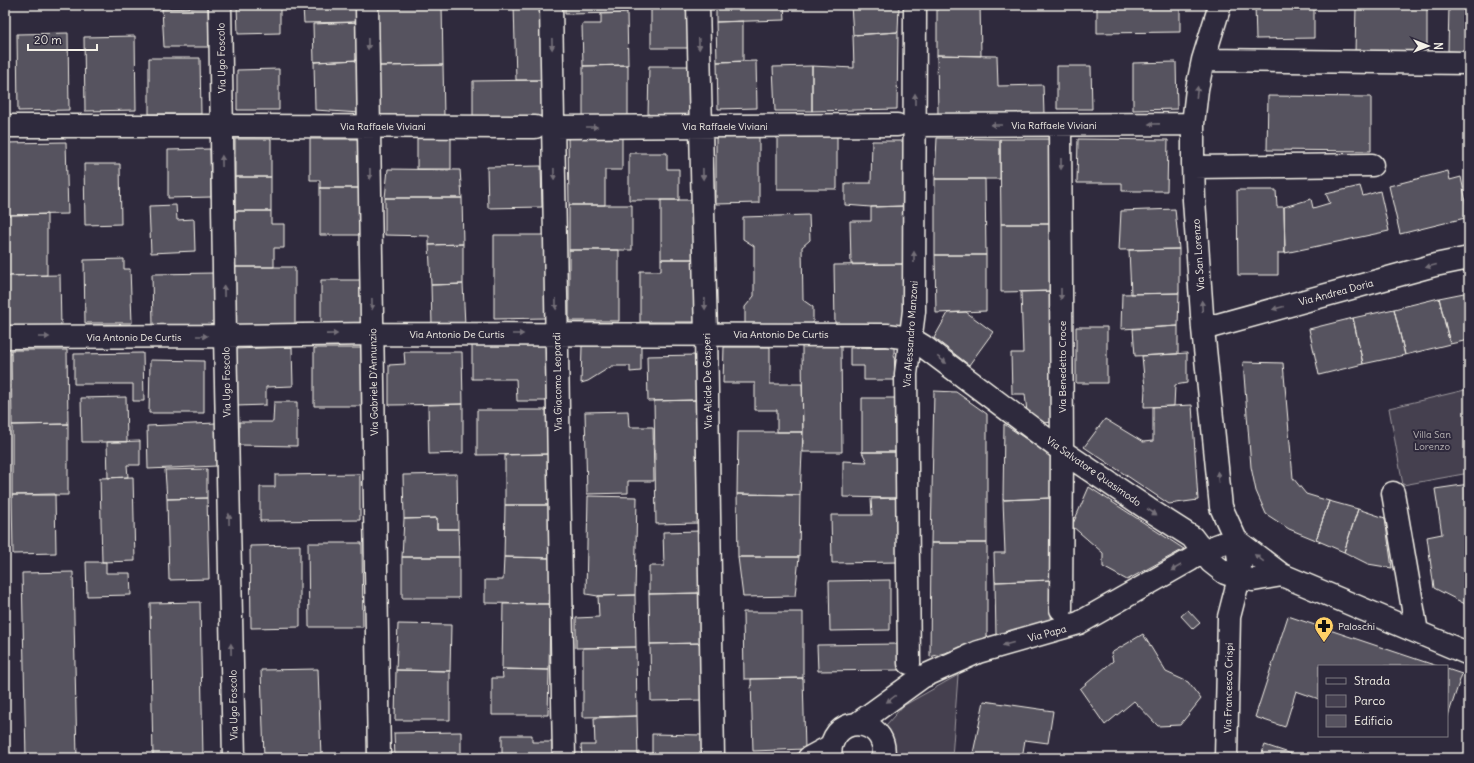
<svg xmlns="http://www.w3.org/2000/svg" width="1474" height="763" font-family="Delius,sans-serif">
	<style>
		.green { fill: #454050; stroke: #9c989c }
		.building { fill: #56525f; stroke: #f4f1e8 }
		.lines { fill: none; stroke-linecap: round; stroke-linejoin: round }
		.street-casing { stroke: #f4f1e8; stroke-width: 25 }
		.street { stroke: #2f2a3d; stroke-width: 22 }
		.oneway { fill: #747079 }
		.labels { text-anchor: middle; stroke-width: 4; stroke-linejoin: round; paint-order: stroke }
		.street-label { font-size: 10px; fill: #f4f1e8; stroke: #2f2a3d }
		.park-label { font-size: 10px; fill: #b7b3b3; stroke: #2f2a3d }
		.poi-label { font-size: 10px; fill: #f4f1e8; stroke: #2f2a3d; text-anchor: start }
	</style>
	<rect width="100%" height="100%" fill="#2f2a3d"/>
	<filter id="ink" filterUnits="userSpaceOnUse"><feTurbulence type="fractalNoise" baseFrequency=".025" numOctaves="2"/><feDisplacementMap in="SourceGraphic" scale="8" xChannelSelector="R" yChannelSelector="G"/><feConvolveMatrix kernelMatrix="1 2 1 2 8 2 1 2 1" color-interpolation-filters="sRGB"/></filter>
	<g filter="url(#ink)">
		<path class="green" d="M1469,389V473L1403,485L1389,408Z
			M958,675L952,758H891V748L886,725L903,706Z"/>
		<path class="building" d="M155,5H208V7L155,9Z
			M237,5H280V33L238,34Z
			M303,5H357V6L303,7Z
			M377,5H442L443,65L378,66Z
			M514,5H542L543,80H516Z
			M565,5H627V13L565,14Z
			M651,5H689V48H651Z
			M716,5H784L785,20L716,22Z
			M851,5H899L898,32L853,35Z
			M937,5H980L981,56L937,55Z
			M1097,5H1180V32L1097,33Z
			M1255,5H1314V38L1256,39Z
			M1356,5H1427V55L1355,54Z
			M1449,5H1469V52L1448,51Z
			M357,6V22L304,23L303,7Z
			M208,7L209,47H164L162,9Z
			M627,13L628,65L583,66L582,24H601V14Z
			M743,21V61L717,62L716,22Z
			M357,22L359,60L314,62L313,24Z
			M898,32L897,109L812,111V66L854,68L853,35Z
			M68,33L69,110L18,111L17,34Z
			M135,36L136,110L85,111L84,37Z
			M937,55L997,56L998,86L1043,85L1044,114L938,115Z
			M149,58H200L201,114H149Z
			M359,60L360,113L315,110L314,62Z
			M756,61L757,108L718,109L717,62Z
			M1176,62L1177,109L1133,110V63Z
			M443,65L444,117H379L378,66Z
			M628,65V118L583,119V66Z
			M649,66H692V116H648Z
			M812,66V111H775L773,67Z
			M1057,66H1091L1092,109H1057Z
			M279,69V110H237V70Z
			M543,80L544,117H473V81Z
			M1268,96L1371,97V151L1267,150Z
			M716,136H759V203L716,204Z
			M837,136V189H777V137Z
			M417,137H451V169H417Z
			M568,138H622V170H605V205H569Z
			M937,138L1000,139V179H935Z
			M235,139H271V177H235Z
			M310,139H361V188H320V180H310Z
			M1000,139H1052L1053,224H1001Z
			M1078,139L1168,140L1167,191H1122V183H1077Z
			M872,141H905L904,206L871,207L845,205V183H871Z
			M66,142L68,214L5,215V143Z
			M210,149L211,197L168,198V150Z
			M629,153H667V169H679V200H629Z
			M84,164H120L121,224L85,225Z
			M541,166L542,207L488,208L487,167Z
			M388,169L460,170L462,198H385Z
			M1448,171L1450,180L1461,177L1469,217L1400,234L1389,186Z
			M235,177H271V211H235Z
			M935,179H985L986,255H935Z
			M1360,186L1363,196L1380,191L1389,231L1285,253L1284,207L1311,199L1313,208L1330,203L1326,194Z
			M320,188H361V235H320Z
			M1237,190H1276L1277,207H1284L1285,253H1278V275H1238Z
			M385,198H462L463,244L429,245V236L385,235Z
			M661,200H695V259H661Z
			M176,205L177,220L194,219L195,251L151,253L149,206Z
			M569,205H632V250H569Z
			M904,206V264H851L850,221H871V207Z
			M1175,209L1179,249L1119,250L1121,211Z
			M235,211H271V224H284V248H274V267H235Z
			M47,214V275L5,276V215Z
			M809,215L810,240L802,247L803,300L813,307V324L745,325V307L754,296V246L743,239V217Z
			M1001,224H1053V291L1001,292Z
			M494,235H544L545,318L494,319Z
			M463,244V284L431,285L429,245Z
			M1179,249V293L1131,294L1129,250Z
			M569,250H619V321H569Z
			M935,255H986V311L936,313Z
			M124,259V269H130L132,323H85L84,260Z
			M661,259H695V322H640V271H661Z
			M904,264L905,325H835L834,265Z
			M235,267H295V326H235Z
			M215,273L216,327H153L152,274Z
			M60,275L61,329L5,330V276Z
			M321,280H361V326H321Z
			M463,284L465,325L432,326L431,285Z
			M1053,291V422L1043,423L1027,412L1025,394H1012L1011,353H1023L1021,292Z
			M1469,292V340L1450,344L1439,298Z
			M1179,293L1178,326L1121,329L1122,294Z
			M1439,298L1450,344L1405,355L1394,309Z
			M1394,309L1405,355L1363,364L1353,318Z
			M966,312L993,332L969,365L934,338L948,313Z
			M1353,318L1363,364L1319,375L1309,329Z
			M1178,326V354L1135,356L1133,329Z
			M1076,327H1107V383H1076Z
			M548,344L549,401H517L516,379H472V345Z
			M641,345V371L630,372V366H612L588,381L581,383L582,346Z
			M802,346H841L842,452H803Z
			M292,347L293,386L266,387V405L236,406L234,349Z
			M724,347H770V384H802L803,432H777V410H755V383H723Z
			M894,347L895,380H864V366H850V348Z
			M314,348H363V406H314Z
			M11,350H67L68,424L12,425Z
			M404,352H462L463,404L389,405V365L405,364Z
			M143,353L144,401H133V384H74V354Z
			M1187,353V383L1175,385L1174,406L1144,407L1145,388L1142,356Z
			M697,355V400L648,401L647,356Z
			M150,360L204,361V413H149Z
			M1243,362L1283,363L1293,478L1306,494L1329,501L1316,540L1289,529L1266,514L1256,491L1251,467Z
			M934,391L956,392L987,414V543H931Z
			M126,397L127,442H82L81,398Z
			M862,398H898L897,452H862Z
			M697,400L699,523L656,524L654,401Z
			M274,402H297V446L239,445V422H273Z
			M463,404V453L429,454L428,405Z
			M1192,405L1198,500L1169,504L1084,447L1105,419L1143,442L1153,441V407Z
			M477,410H548L549,454L477,455Z
			M628,411L629,427H653L654,481H628V493L587,494L585,412Z
			M216,423L217,466L148,469L147,426Z
			M68,424V495H12V425Z
			M1004,424L1054,458L1050,498L1003,500Z
			M738,432H803L800,495L737,494Z
			M140,441V465H127L128,477L108,478L107,442Z
			M862,452H897L896,498L843,497V461L867,462Z
			M549,454V505H505V455Z
			M207,469V498L167,499L165,470Z
			M360,474V520L260,521V487H275V475Z
			M457,474L458,529H437V518L404,519L403,475Z
			M133,477L135,561L102,562L100,478Z
			M1469,484V606L1434,588L1427,537L1442,534L1435,489Z
			M1089,487L1184,549L1127,580L1103,567V553L1072,526Z
			M55,494L56,553L13,554L12,495Z
			M737,494L800,495L799,557H738Z
			M588,496L637,497L635,595L598,596L586,594Z
			M207,498L209,579L169,580L167,499Z
			M896,498L898,562L832,563L831,515H872L871,499Z
			M1050,498L1053,580L995,582L994,553H1005L1003,500Z
			M1329,501L1358,509L1344,552L1316,540Z
			M505,505H549L550,558L504,557Z
			M1358,509L1385,518L1392,568L1368,564L1344,552Z
			M437,518V529H458L459,557H402L404,519Z
			M700,531L701,593L649,594V566H664L663,532Z
			M308,543H362L363,627H309Z
			M931,543H987V641L930,657Z
			M300,545V627L251,628L250,546Z
			M402,557H459V598H402Z
			M504,557L550,558V604L485,603V580H503Z
			M738,557H799L795,596L743,597Z
			M86,562H106V573H130L131,595L87,596Z
			M73,572L77,758H26L22,573Z
			M890,580V630L830,631L829,581Z
			M1053,580L1051,621L996,637L995,582Z
			M701,593L702,643L650,644L649,594Z
			M635,595L636,647L576,648V618L599,617L598,596Z
			M200,602L203,758H153L150,603Z
			M503,604H550L549,670L502,669Z
			M1188,610L1200,623L1193,629L1181,616Z
			M743,612H803V678L744,679Z
			M1288,616L1437,666H1319V699L1296,691L1285,727L1255,717Z
			M398,624L451,625L450,671L396,670Z
			M1143,634L1166,672L1188,682L1201,699L1180,725L1158,726L1134,701L1105,725L1080,689L1113,661L1111,653Z
			M702,643L703,700L651,701L650,644Z
			M898,644V670L818,671L817,645Z
			M636,647L637,716L583,717V648Z
			M318,669L321,758H264L261,670Z
			M502,669L549,670L548,715H492V678H503Z
			M1447,669L1462,674L1447,719Z
			M396,670L450,671V720H395Z
			M803,678L805,749L753,751L751,679Z
			M984,701L1053,711L1048,743L1025,740L1022,758H972Z
			M637,716L638,758H582L581,745H595L594,718Z
			M461,732V758H395L394,733Z
			M652,734L702,735V758H652Z
			M502,735H532V742H552V758H502Z
			M1265,745L1304,758H1260Z"/>
		<g class="lines">
			<g class="street-casing">
				<path id="street" d="M220,5L225,336L234,758
					M367,5L379,758
					M551,5L564,758
					M698,5L706,334L713,758
					M1220,5L1203,60L1197,89L1193,124V163L1194,200L1203,329L1221,507L1236,540L1240,566L1239,578L1229,617L1226,758
					M1203,60L1469,63
					M915,125L1193,124
					M1060,125L1062,449L1061,609
					M5,126H222
					M231,126L535,127
					M553,127L897,125
					M1193,167L1372,165
					M1203,329L1435,265L1469,258
					M5,337L225,336L372,334L887,335L910,338L923,346L1069,456L1148,509L1192,537L1211,562L1225,573L1239,578L1253,580L1282,575
					M1393,493L1417,632
					M1236,540L1282,575L1469,654
					M909,663L906,374L914,311L915,5
					M857,724L922,677L978,652L1079,623L1190,560C1205,549 1218,543 1236,540
					M809,758L831,746
					M831,758C830,753 830,748 832,743C844,710 890,724 883,758"/>
			</g>
			<use href="#street" class="street"/>
		</g>
		<defs><path id="oneway-solid" d="M-6-.8H1V-3.2L6.5 0L1 3.2V.8H-6Z"/></defs>
		<g class="oneway">
			<use href="#oneway-solid" transform="translate(368 44) rotate(89)"/>
			<use href="#oneway-solid" transform="translate(552 44) rotate(89)"/>
			<use href="#oneway-solid" transform="translate(699 44) rotate(88)"/>
			<use href="#oneway-solid" transform="translate(1197 92) rotate(-83)"/>
			<use href="#oneway-solid" transform="translate(915 99) rotate(-90)"/>
			<use href="#oneway-solid" transform="translate(1154 124) rotate(179)"/>
			<use href="#oneway-solid" transform="translate(996 125) rotate(-180)"/>
			<use href="#oneway-solid" transform="translate(592 127)"/>
			<use href="#oneway-solid" transform="translate(222 161) rotate(-91)"/>
			<use href="#oneway-solid" transform="translate(1061 164) rotate(90)"/>
			<use href="#oneway-solid" transform="translate(370 174) rotate(89)"/>
			<use href="#oneway-solid" transform="translate(554 174) rotate(89)"/>
			<use href="#oneway-solid" transform="translate(703 174) rotate(89)"/>
			<use href="#oneway-solid" transform="translate(914 257) rotate(-90)"/>
			<use href="#oneway-solid" transform="translate(1431 266) rotate(165)"/>
			<use href="#oneway-solid" transform="translate(224 291) rotate(-91)"/>
			<use href="#oneway-solid" transform="translate(1061 294) rotate(90)"/>
			<use href="#oneway-solid" transform="translate(372 304) rotate(89)"/>
			<use href="#oneway-solid" transform="translate(556 304) rotate(89)"/>
			<use href="#oneway-solid" transform="translate(705 304) rotate(89)"/>
			<use href="#oneway-solid" transform="translate(1202 306) rotate(-94)"/>
			<use href="#oneway-solid" transform="translate(1278 308) rotate(165)"/>
			<use href="#oneway-solid" transform="translate(332 334) rotate(-1)"/>
			<use href="#oneway-solid" transform="translate(518 334)"/>
			<use href="#oneway-solid" transform="translate(202 336)"/>
			<use href="#oneway-solid" transform="translate(44 337)"/>
			<use href="#oneway-solid" transform="translate(942 360) rotate(37)"/>
			<use href="#oneway-solid" transform="translate(1218 477) rotate(-96)"/>
			<use href="#oneway-solid" transform="translate(1152 512) rotate(33)"/>
			<use href="#oneway-solid" transform="translate(229 519) rotate(-91)"/>
			<use href="#oneway-solid" transform="translate(1259 558) rotate(-143)"/>
			<use href="#oneway-solid" transform="translate(1176 568) rotate(150)"/>
			<use href="#oneway-solid" transform="translate(1008 644) rotate(165)"/>
			<use href="#oneway-solid" transform="translate(231 649) rotate(-91)"/>
			<use href="#oneway-solid" transform="translate(891 699) rotate(144)"/>
		</g>
	</g>
	<defs>
		<g id="pharmacy-pin" transform="scale(1)"><path d="M0 17L-7.5 6A9.5 9.5 0 1 1 7.5 6Z" fill="#ffd166" stroke="#2f2a3d"/><path d="M-2-6h4v4h4v4h-4v4h-4v-4h-4v-4h4Z" fill="#111"/></g>
	</defs>
	<g fill-rule="evenodd">
		<use href="#pharmacy-pin" x="1324" y="626"/>
	</g>
	<g class="labels">
		<g class="street-label">
			<text transform="translate(221 58) rotate(-91)" y="4">Via Ugo Foscolo</text>
			<text x="1054" y="129">Via Raffaele Viviani</text>
			<text x="383" y="130">Via Raffaele Viviani</text>
			<text x="725" y="130">Via Raffaele Viviani</text>
			<text transform="translate(1198 255) rotate(-94)" y="4">Via San Lorenzo</text>
			<text transform="translate(1336 292) rotate(-15)" y="4">Via Andrea Doria</text>
			<text x="457" y="338">Via Antonio De Curtis</text>
			<text x="781" y="338">Via Antonio De Curtis</text>
			<text transform="translate(910 334) rotate(-86)" y="4">Via Alessandro Manzoni</text>
			<text x="134" y="341">Via Antonio De Curtis</text>
			<text transform="translate(1062 367) rotate(-90)" y="4">Via Benedetto Croce</text>
			<text transform="translate(707 381) rotate(-91)" y="4">Via Alcide De Gasperi</text>
			<text transform="translate(226 382) rotate(-91)" y="4">Via Ugo Foscolo</text>
			<text transform="translate(373 382) rotate(-91)" y="4">Via Gabriele D'Annunzio</text>
			<text transform="translate(557 382) rotate(-91)" y="4">Via Giacomo Leopardi</text>
			<text transform="translate(1094 471) rotate(35)" y="4">Via Salvatore Quasimodo</text>
			<text transform="translate(1047 633) rotate(-15)" y="4">Via Papa</text>
			<text transform="translate(1228 688) rotate(-89)" y="4">Via Francesco Crispi</text>
			<text transform="translate(233 705) rotate(-91)" y="4">Via Ugo Foscolo</text>
		</g>
		<g class="park-label">
			<text x="1432" y="438">Villa San<tspan x="1432" dy="12">Lorenzo</tspan></text>
		</g>
		<g class="poi-label">
			<text x="1338" y="630">Paloschi</text>
		</g>
	</g>
	<rect width="1474" height="763" fill="none" stroke="#2f2a3d" stroke-width="20"/>
	<rect x="10" y="10" width="1454" height="743" fill="none" stroke="#f4f1e8" stroke-width="1.5" filter="url(#ink)"/>
	<rect x="1318" y="665" width="130" height="72" fill="#2f2a3d" stroke="#7e7a81"/>
	<rect x="1326" y="678" width="20" height="6" fill="#2f2a3d" stroke="#7e7a81"/>
	<text x="1354" y="685" font-size="12" fill="#f4f1e8">Strada</text>
	<rect x="1326" y="695" width="20" height="12" fill="#454050" stroke="#7e7a81"/>
	<text x="1354" y="705" font-size="12" fill="#f4f1e8">Parco</text>
	<rect x="1326" y="715" width="20" height="12" fill="#56525f" stroke="#7e7a81"/>
	<text x="1354" y="725" font-size="12" fill="#f4f1e8">Edificio</text>
	<g transform="translate(1428 46) rotate(90)" stroke="#2f2a3d" stroke-width="3" paint-order="stroke">
	<path d="M0-3L7 15L0 10L-7 15Z" fill="#f4f1e8"/>
	<text y="-6" font-size="11" font-weight="bold" text-anchor="middle" fill="#f4f1e8">N</text>
	</g>
	<path d="M28 44v6h69v-6" fill="none" stroke="#f4f1e8" stroke-width="2"/>
	<text x="34" y="44" font-size="12" fill="#f4f1e8" stroke="#2f2a3d" stroke-width="3" paint-order="stroke">20 m</text>
</svg>
